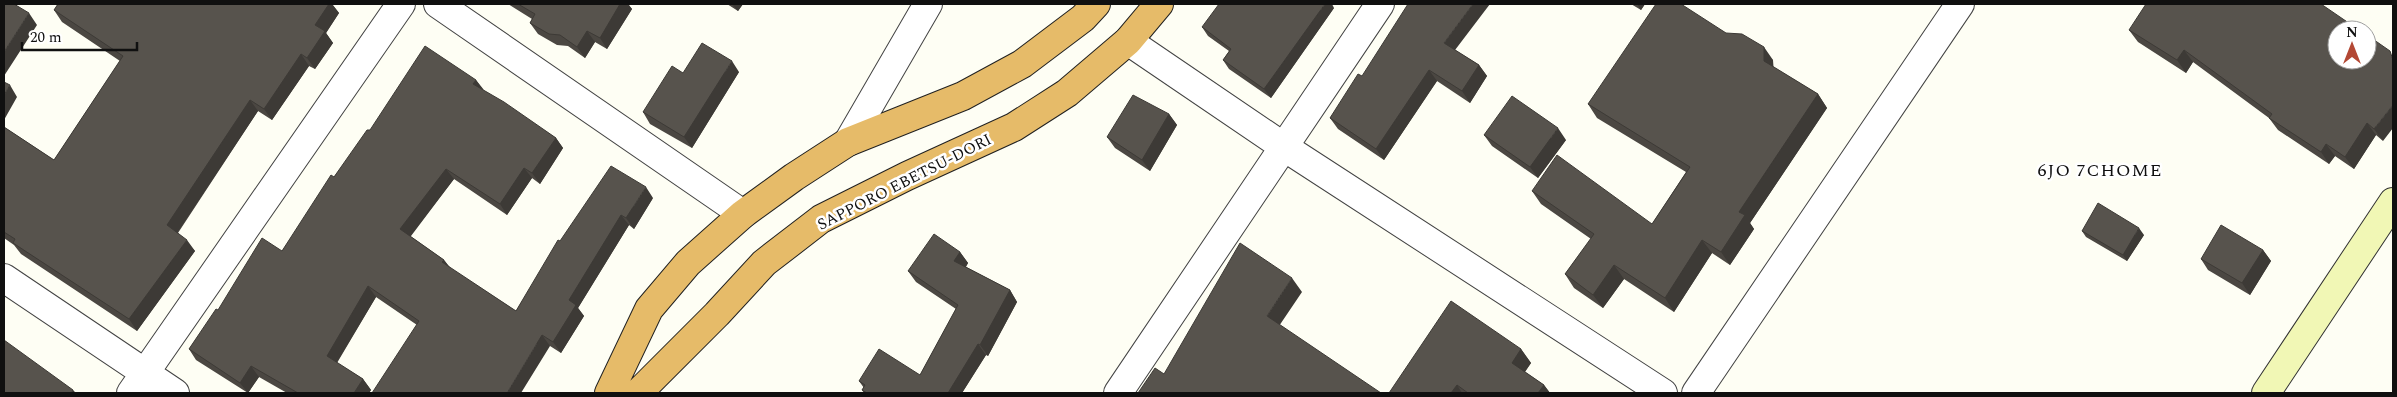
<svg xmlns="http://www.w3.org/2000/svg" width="2397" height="397" font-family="Spectral,serif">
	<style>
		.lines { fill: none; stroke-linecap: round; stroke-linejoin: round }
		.street-casing { stroke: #434343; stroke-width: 30 }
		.secondary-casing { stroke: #323232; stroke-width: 30 }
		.highway-casing { stroke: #212121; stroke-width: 30 }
		.street { stroke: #fff; stroke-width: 28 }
		.secondary { stroke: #f1f7b5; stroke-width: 28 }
		.highway { stroke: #e6bb69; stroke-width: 28 }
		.wall { fill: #4b4742 }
		.shaded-wall { fill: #3d3a36 }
		.building { fill: #57534d; stroke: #3d3a36 }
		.labels { text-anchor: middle; stroke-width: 5; stroke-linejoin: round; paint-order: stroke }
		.street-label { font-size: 16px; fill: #101010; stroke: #fff }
		.neighbourhood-label { font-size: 18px; letter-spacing: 1px; fill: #101010; stroke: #fff }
	</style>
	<rect width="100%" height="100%" fill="#fefef4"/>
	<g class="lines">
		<g class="street-casing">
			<path id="street" d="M438,4L743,214
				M1128,41L1284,147L1663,393
				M848,142L928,4
				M4,278L175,393
				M131,393L401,4
				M1118,393L1380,4
				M1696,393L1960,4"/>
		</g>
		<g class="secondary-casing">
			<path id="secondary" d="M2266,393L2393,202"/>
		</g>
		<g class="highway-casing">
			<path id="highway" d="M609,393L649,309L688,263L743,214L794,177L848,142L963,96L1022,64L1083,18L1096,4
				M638,393L717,314L764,263L821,219L907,176L1014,127L1067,93L1128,41L1159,4"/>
		</g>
		<use href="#street" class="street"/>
		<use href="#secondary" class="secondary"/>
		<use href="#highway" class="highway"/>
	</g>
	<path class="wall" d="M58,4H332L339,13L326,33L333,43L315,69L309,66L272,120L258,111L178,233L195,251L137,331L21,254L14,245L4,238V127L54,160L120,61L62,22L54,10Z
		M508,4H628L632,9L607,49L595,42L585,58L568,46L557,45L538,34L530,23L532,19Z
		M727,4H743L738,11Z
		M1631,4H1645L1641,10Z
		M2321,4L2383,141L2376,135L2354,169L2335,156L2329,164L2278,130L2269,118L2193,62L2186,73L2138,42L2129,30Z
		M1334,8L1271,98L1229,69L1223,60L1229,51L1208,36L1202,27Z
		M1726,33L1773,60V67L1818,94L1827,108L1750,223L1754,229L1730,265L1712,253L1674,312L1624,279L1603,308L1574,288L1565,274L1591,239L1541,204L1532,191L1652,224L1686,172L1597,118L1588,104Z
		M1455,50L1479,65L1487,76L1470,103L1437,81L1384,160L1338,129L1330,118L1362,76Z
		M739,72L692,148L650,124L643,112L683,73Z
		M476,80L483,90L556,138L563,148L540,184L532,178L507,215L454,179L410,236L444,260L450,268L516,311L560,241L653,198L634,229L629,225L578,308L584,316L561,353L550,346L417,325L376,297L337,363L363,379L371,390L369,393H287L259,377L248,393L196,360L189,349L218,310L282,251L334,177L370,130Z
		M1169,114L1177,125L1150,171L1115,148L1107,137Z
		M1484,135L1566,140L1538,178L1492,146Z
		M2082,231L2144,235L2127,261L2086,237Z
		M2263,250L2271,261L2250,295L2208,270L2201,259Z
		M960,252L968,263L966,267L1010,290L1017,302L988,356L986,355L962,393H864L862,390L864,388L859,381L920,375L956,309L916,282L908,271Z
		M1521,349L1531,363L1525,372L1544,385L1550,393H1389Z"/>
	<path class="shaded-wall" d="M327,4H332L339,13L326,33L333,43L315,69L307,58L315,25Z
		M620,4H628L632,9L607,49L600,38Z
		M732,4H743L738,11Z
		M1325,4H1332L1334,8L1271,98L1264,89Z
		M1473,4H1490L1452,54L1444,43Z
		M1637,4H1645L1641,10Z
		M29,13L37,25L4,76V52Z
		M587,31L595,42L585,58L577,47Z
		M1764,47L1773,60L1774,74L1764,61Z
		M2184,50L2193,62L2186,73L2177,60Z
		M301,54L309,66L272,120L264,109Z
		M732,61L739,72L692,148L684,137Z
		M1479,65L1487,76L1470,103L1462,91Z
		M1429,70L1437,81L1384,160L1376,149Z
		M476,80L484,90L473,84Z
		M10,85L17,97L4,120V95Z
		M1818,94L1827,108L1750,223L1754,229L1730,265L1721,252L1739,212Z
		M250,100L258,111L175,236L167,225Z
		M2393,105V128L2383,141L2374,129Z
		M1169,114L1177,125L1150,171L1142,160Z
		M2367,123L2376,135L2354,169L2345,157Z
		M1558,128L1566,140L1538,178L1530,167Z
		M556,138L563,148L540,184L532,173Z
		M2326,144L2335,156L2329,164L2321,152Z
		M524,168L532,178L507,215L500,204Z
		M446,169L454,179L408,240L400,229Z
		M646,187L653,198L634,229L626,218Z
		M621,215L629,225L578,308L584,316L561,353L553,342L569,300Z
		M2139,228L2144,235L2127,261L2123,255Z
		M187,240L195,251L137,331L129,319Z
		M1702,240L1712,253L1674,312L1665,298Z
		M2263,250L2271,261L2250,295L2242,283Z
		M960,252L968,263L962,272L954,261Z
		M444,260L452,270L442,262Z
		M1614,265L1624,279L1603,308L1593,295Z
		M1292,278L1302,292L1277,329L1267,316Z
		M368,286L376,297L334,367L327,356Z
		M1010,290L1017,302L988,356L980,345Z
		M542,335L550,346L521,393H507Z
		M978,344L986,355L962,393H948Z
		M1521,349L1531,363L1521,377L1512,363Z
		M251,366L259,377L248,393L240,383Z
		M363,379L371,390L369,393H354Z
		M1457,385L1462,393H1451Z
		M1544,385L1550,393H1538Z
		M73,390L76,393H71Z"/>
	<path class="building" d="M4,4H14L29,13L4,52Z
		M58,4H329L315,25L325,31L307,58L301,54L264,109L250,100L167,225L187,240L129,319L13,243L15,239L4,232V127L54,160L123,56L54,10Z
		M518,4H620L600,38L587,31L577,47L560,35L549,34L530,23L535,14Z
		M1219,4H1325L1264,89L1223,60L1231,49L1202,27Z
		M1408,4H1473L1444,43L1479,65L1462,91L1429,70L1376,149L1330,118L1358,74L1362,76Z
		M1656,4H1681L1726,33L1742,34L1764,47V61L1818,94L1739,212L1745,215L1721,252L1702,240L1665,298L1614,265L1593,295L1565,274L1594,234L1532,191L1557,155L1652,224L1690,167L1588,104Z
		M2146,4H2321L2359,30H2337V60H2367V35L2390,51L2393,60V105L2374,129L2367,123L2345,157L2326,144L2321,152L2269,118L2272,114L2184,50L2177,60L2129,30Z
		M702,43L732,61L684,137L643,112L672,66L683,73Z
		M425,46L476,80L473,84L504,102L556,138L532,173L524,168L500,204L446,169L400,229L444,260L442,262L516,311L558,240L560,241L611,166L646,187L626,218L621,215L569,300L576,305L553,342L542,335L507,393H372L419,321L368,286L327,356L363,379L354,393H298L251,366L240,383L189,349L216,309L218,310L262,238L282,251L331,175L334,177L367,130H370Z
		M4,82L10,85L4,95Z
		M1133,95L1169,114L1142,160L1107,137Z
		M1512,96L1558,128L1530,167L1484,135Z
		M2098,203L2139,228L2123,255L2082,231Z
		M2221,225L2263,250L2242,283L2201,259Z
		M934,234L960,252L954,261L1010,290L980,345L978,344L948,393H867L862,390L865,385L859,381L879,349L920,375L958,305L908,271Z
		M1240,243L1292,278L1267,316L1381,393H1138L1155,368L1164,374Z
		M1451,301L1521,349L1512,363L1544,385L1538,393H1468L1457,385L1451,393H1389Z
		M4,340L73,390L71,393H4Z"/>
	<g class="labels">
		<g class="street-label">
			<text transform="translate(904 181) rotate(-27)" y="6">SAPPORO EBETSU-DORI</text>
		</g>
		<g class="neighbourhood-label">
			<text x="2100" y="176">6JO 7CHOME</text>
		</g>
	</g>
	<rect width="2397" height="397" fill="none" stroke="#101010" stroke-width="10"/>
	<g transform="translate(2352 45)"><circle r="24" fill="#ffffff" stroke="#9f9f9f"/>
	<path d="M0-4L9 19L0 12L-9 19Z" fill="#b34834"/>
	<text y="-8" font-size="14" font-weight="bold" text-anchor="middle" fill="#101010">N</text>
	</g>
	<path d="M22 42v8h115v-8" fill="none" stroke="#101010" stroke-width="2.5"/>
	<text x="30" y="42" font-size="15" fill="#101010" stroke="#ffffff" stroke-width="4" paint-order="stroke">20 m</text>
</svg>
